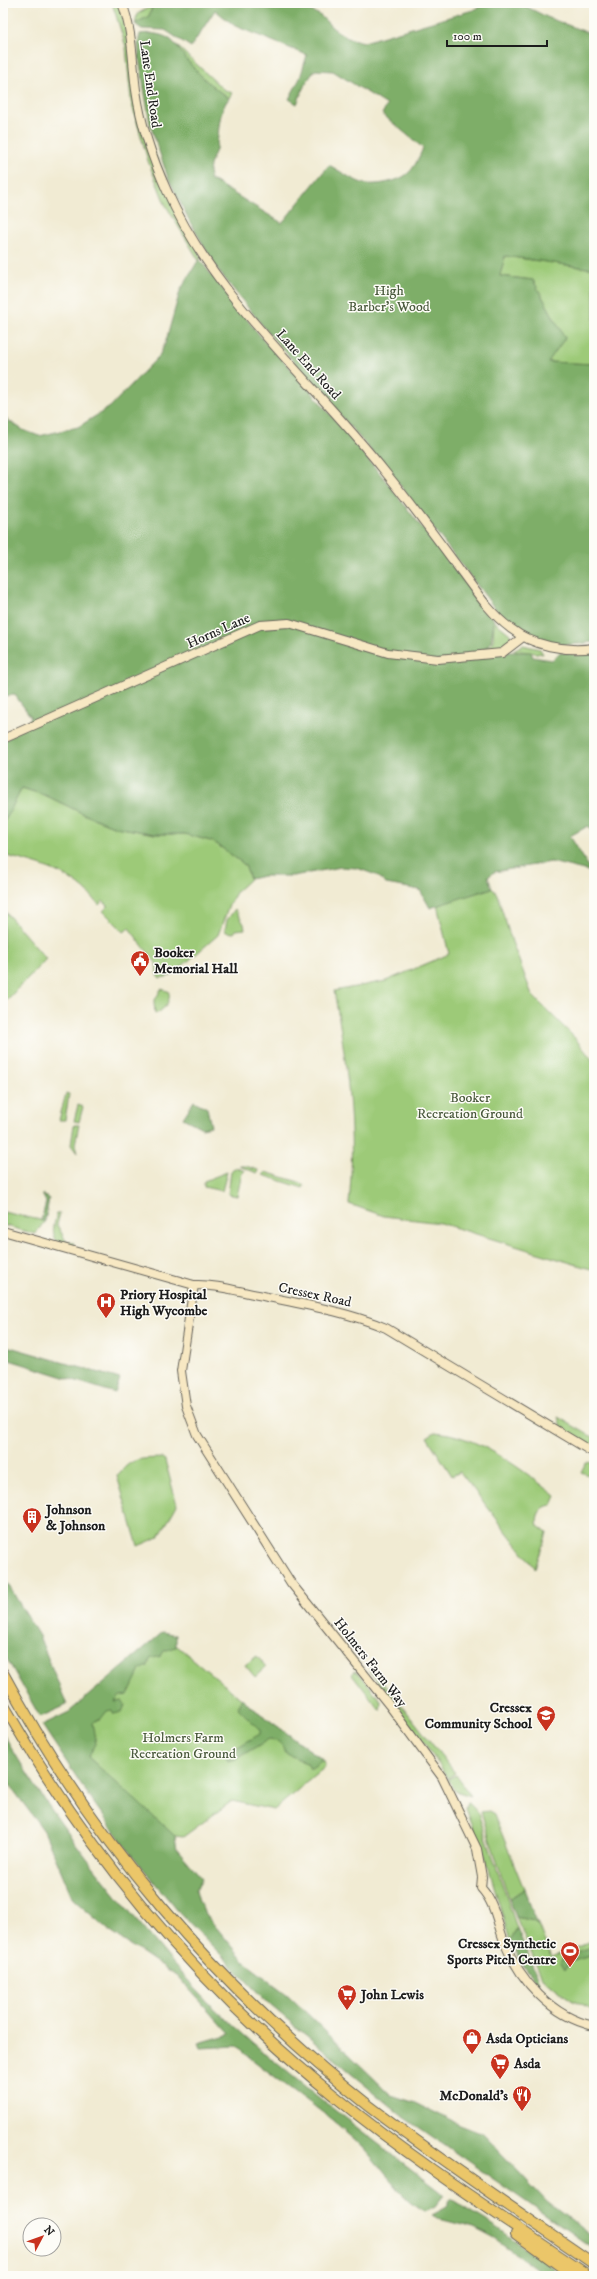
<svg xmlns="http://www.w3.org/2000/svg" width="597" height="2279" font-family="'IM FELL DW Pica',serif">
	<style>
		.green { fill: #9dca78; stroke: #5c734a }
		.forest { fill: #7eae68; stroke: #4d6542 }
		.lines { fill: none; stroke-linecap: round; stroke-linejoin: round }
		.secondary-casing { stroke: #67645c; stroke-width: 10 }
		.highway-casing { stroke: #67645c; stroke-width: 12 }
		.secondary { stroke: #f7e8c3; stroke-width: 8 }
		.highway { stroke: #ebc669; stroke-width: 10 }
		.labels { text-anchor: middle; stroke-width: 3; stroke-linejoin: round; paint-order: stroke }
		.street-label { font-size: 14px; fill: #1c1c1c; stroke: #fdfcf7 }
		.park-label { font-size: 14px; fill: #49593c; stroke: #fdfcf7 }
		.poi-label { font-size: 14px; font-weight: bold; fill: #1c1c1c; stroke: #fdfcf7; text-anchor: start }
	</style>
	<rect width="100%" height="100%" fill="#fdfcf7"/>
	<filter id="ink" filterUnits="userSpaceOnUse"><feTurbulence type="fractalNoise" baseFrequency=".025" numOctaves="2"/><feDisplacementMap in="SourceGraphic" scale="8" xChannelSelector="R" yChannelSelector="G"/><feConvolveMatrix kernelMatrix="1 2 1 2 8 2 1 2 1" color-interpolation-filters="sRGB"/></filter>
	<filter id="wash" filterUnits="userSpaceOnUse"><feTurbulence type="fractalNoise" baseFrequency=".012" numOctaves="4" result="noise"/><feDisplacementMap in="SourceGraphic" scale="16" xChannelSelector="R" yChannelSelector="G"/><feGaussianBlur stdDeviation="0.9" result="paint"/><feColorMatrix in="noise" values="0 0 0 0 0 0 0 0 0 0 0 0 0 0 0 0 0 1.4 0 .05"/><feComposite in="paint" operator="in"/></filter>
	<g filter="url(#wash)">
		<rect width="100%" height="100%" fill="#f1ebd3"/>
		<path class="green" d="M112,3H120L129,34L143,128L201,258L199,261L165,204L148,161L131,101L126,47Z
			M152,6L149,16L135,24L137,14Z
			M175,44L223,89L232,93L229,98C215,90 179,59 175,44Z
			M505,256L594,269V364L547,362L565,338L533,280L500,276Z
			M494,621L510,634L511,642L500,649L482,652L493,643Z
			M523,645L540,649L543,654L513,650Z
			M22,788L47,796L88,816L116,827L155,834H185L214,842L245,865L250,879L237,891L230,903L218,935L171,976L160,978L157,975L156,963L129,928L124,932L103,911L108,906L103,901L99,905C74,872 41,865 3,855V824Z
			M492,888L497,894L512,942L532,995L574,1037L594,1062V1270L440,1223L384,1216L349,1204C356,1133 347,1060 334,991L386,981L449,954L437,905Z
			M3,909L46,959L3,1004Z
			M235,909L244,924L245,929L236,930L234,933L226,932L225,930L227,920Z
			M161,989L168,991C173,1000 163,1011 155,1014L154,1002Z
			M66,1093L69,1094L65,1120H59Z
			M78,1105L83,1107L79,1122L74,1121Z
			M74,1125H79L75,1144L77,1153L71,1145Z
			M239,1166H246L258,1170L257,1173Z
			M237,1168L245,1171L242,1173L237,1196L228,1194L231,1171Z
			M227,1172L222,1191L204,1187V1181Z
			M265,1172L299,1182L304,1186L303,1188L263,1175Z
			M3,1212L45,1221L35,1234L3,1225Z
			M57,1213H60L57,1225L66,1241L74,1243L73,1246L57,1241C50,1232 55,1223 57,1213Z
			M558,1417L594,1438L593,1447L562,1430Z
			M435,1432C478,1435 523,1470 556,1496L552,1505C541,1506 535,1515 538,1526L547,1533L535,1568L460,1472L452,1476L427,1437Z
			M162,1458L165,1460L177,1505L159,1537L138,1546L117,1476C132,1457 139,1459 162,1458Z
			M589,1462L594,1464V1477L581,1472L585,1464Z
			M171,1641L250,1706L323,1760L325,1767L274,1810L232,1801L183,1837L175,1836L168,1832L86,1755L70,1713Z
			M257,1656L266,1667L255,1677L245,1665Z
			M370,1665L455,1773L448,1778L420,1737L380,1687L381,1685L370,1672Z
			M355,1671L360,1674L381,1701L380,1710L352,1674Z
			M456,1775L471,1796L455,1791L448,1779Z
			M467,1803H469L478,1813L517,1928L510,1941L486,1859L465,1809Z
			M489,1811L494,1814L524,1889L509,1899L481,1812Z
			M516,1917L534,1921L539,1927L551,1957L594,1940V2010L567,1997L542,1978Z"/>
		<path class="forest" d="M154,3H293L320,15L334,29L348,38L364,42L473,10L489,3H519L549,18L594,35V269L505,256L500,276L533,280L565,338L548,362L594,364V642C582,643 568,646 556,644C535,640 516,628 500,615L393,476L266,330L218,270L190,222L168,178L150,124L139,58L138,43L140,34C150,32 168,34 175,44C190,65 206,84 229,98C217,114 220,131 216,149C212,163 208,162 210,179L282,223L329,165C340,171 351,179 362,183C368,185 378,184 384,183C409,178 413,171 423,148L382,114L387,105L333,71L315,70L305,84L297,104L289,99L300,78L307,55L235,26L215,10L191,47L165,30L142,29L135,24L149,16Z
			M199,259L265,342L299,377L382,476L494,620L491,642L481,652H531L533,657L552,660L560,653L594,652V831L588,826L570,836L592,872L551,862L494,872L488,877L492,888L430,908L420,890L386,884L376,875L357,868L341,867L293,876H263L250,879L245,865L214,842L185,834H155L116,827L88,816L47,796L22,788L3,824V742L26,725L31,717L15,695L3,696V417L23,430L39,436L78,427L110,407L159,356L165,344L180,291Z
			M194,1101L207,1108L211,1126L202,1128L183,1118Z
			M42,1194L49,1199L45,1221H41L46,1202Z
			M3,1345L120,1379L115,1393L3,1358Z
			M3,1576L39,1636L67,1705L40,1717L3,1652Z
			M163,1632L176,1635V1647L164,1651L161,1656L150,1659L148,1666L140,1670L128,1695L120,1696L115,1702L123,1701L125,1705L122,1712L114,1714L112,1710L107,1711L100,1720L94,1721L92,1723L96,1744L88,1757L175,1836L177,1849L202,1878L196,1890L199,1901L205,1914L247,1964L288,1995L391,2095L416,2103L460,2125L483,2134L547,2202L594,2238V2249L404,2117L270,2005L177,1910L128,1850L93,1802L42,1725L69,1712Z
			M242,1698L250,1706L323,1760L310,1769L307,1763L287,1754C282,1746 281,1740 269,1739L236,1759L228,1761L226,1757L229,1752L260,1734V1730L239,1709L238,1706Z
			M3,1733C43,1804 94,1870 147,1932C173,1963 198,1994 228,2021C297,2083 372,2139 445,2195L437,2205L425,2211C398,2197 376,2157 351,2136C315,2104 273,2078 236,2046L201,2048L199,2043L230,2034L179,1978L112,1933L73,1899L44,1831L3,1776Z
			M524,1889L539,1927L534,1921L516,1917L509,1899Z
			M517,1928L539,1982L537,1984L524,1968L510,1941Z
			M594,1946V1955L570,1962L565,1970L560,1962L564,1957Z
			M451,2199L498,2228L563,2276H547L495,2239L474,2228L439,2219L432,2215L447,2207Z"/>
	</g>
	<g filter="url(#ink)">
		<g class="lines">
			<g class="secondary-casing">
				<path id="secondary" d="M122,3C133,31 132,61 136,90C141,126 152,158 167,191C216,301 313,380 386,473C413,506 438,540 463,574C477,593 491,614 510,628C533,646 565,652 594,648
					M3,739L260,625L289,623L388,653L438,659L502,653L523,637
					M3,1231L194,1285C215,1284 237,1291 258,1295C301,1304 345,1311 386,1328L594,1453
					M194,1285L181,1371L186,1406L197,1435L291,1583L389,1705L442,1777L477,1849L482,1877L481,1888C495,1903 497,1923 504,1941C519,1980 552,2017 594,2026"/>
			</g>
			<g class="highway-casing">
				<path id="highway" d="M3,1673C95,1844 215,1984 368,2105C441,2161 519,2212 594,2264
					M3,1704C89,1855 201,1989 337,2098C417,2163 504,2218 589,2276
					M516,2234L574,2276"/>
			</g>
			<use href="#secondary" class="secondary"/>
			<use href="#highway" class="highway"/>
		</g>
	</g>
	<defs>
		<g id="civic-pin" transform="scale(1)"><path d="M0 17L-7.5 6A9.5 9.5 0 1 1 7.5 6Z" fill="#c8321e" stroke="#fdfcf7"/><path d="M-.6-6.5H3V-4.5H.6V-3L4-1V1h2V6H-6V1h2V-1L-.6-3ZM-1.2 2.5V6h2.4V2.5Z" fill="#fff"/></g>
		<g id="hospital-pin" transform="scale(1)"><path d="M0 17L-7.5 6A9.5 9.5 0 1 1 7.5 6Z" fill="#c8321e" stroke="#fdfcf7"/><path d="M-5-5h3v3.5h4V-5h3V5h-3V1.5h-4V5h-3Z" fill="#fff"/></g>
		<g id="building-pin" transform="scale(1)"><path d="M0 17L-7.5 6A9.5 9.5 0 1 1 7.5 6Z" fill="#c8321e" stroke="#fdfcf7"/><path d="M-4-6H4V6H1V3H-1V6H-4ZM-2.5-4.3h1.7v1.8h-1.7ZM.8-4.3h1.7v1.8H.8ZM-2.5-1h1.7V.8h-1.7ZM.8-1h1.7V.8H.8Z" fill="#fff"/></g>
		<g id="school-pin" transform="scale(1)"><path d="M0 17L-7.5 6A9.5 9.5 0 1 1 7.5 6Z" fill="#c8321e" stroke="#fdfcf7"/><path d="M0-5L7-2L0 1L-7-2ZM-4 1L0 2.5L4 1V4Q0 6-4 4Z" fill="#fff"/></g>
		<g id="stadium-pin" transform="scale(1)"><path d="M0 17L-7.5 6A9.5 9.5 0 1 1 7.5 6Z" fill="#c8321e" stroke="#fdfcf7"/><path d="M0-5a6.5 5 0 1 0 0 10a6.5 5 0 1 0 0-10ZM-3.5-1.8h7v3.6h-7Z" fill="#fff"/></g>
		<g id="supermarket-pin" transform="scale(1)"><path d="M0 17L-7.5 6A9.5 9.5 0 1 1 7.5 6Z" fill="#c8321e" stroke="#fdfcf7"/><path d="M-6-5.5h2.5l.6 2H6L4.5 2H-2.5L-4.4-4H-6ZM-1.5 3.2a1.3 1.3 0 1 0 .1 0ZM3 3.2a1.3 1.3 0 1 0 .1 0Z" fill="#fff"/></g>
		<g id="shop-pin" transform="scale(1)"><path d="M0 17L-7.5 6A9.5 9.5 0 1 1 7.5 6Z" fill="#c8321e" stroke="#fdfcf7"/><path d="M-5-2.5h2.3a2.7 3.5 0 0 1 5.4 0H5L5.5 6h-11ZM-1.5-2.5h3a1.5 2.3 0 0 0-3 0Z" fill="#fff"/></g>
		<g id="restaurant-pin" transform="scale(1)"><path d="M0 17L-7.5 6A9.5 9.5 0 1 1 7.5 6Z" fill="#c8321e" stroke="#fdfcf7"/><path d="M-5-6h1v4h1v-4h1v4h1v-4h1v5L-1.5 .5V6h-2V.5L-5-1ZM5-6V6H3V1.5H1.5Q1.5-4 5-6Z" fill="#fff"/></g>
	</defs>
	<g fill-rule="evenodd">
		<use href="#civic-pin" x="140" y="960"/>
		<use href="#hospital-pin" x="106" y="1302"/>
		<use href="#building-pin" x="32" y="1517"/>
		<use href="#school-pin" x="546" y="1715"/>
		<use href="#stadium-pin" x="570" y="1951"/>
		<use href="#supermarket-pin" x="347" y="1994"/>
		<use href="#shop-pin" x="472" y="2038"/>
		<use href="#supermarket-pin" x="500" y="2063"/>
		<use href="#restaurant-pin" x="522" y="2095"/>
	</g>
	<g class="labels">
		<g class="street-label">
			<text transform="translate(151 84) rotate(82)" y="5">Lane End Road</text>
			<text transform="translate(309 364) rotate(48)" y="5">Lane End Road</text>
			<text transform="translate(218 630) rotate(-24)" y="5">Horns Lane</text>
			<text transform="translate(315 1294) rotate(12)" y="5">Cressex Road</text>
			<text transform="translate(371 1662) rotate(52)" y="5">Holmers Farm Way</text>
		</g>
		<g class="park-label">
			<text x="389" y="295">High<tspan x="389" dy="16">Barber's Wood</tspan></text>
			<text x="470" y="1102">Booker<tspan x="470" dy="16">Recreation Ground</tspan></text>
			<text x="183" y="1742">Holmers Farm<tspan x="183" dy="16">Recreation Ground</tspan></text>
		</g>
		<g class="poi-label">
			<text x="154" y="957">Booker<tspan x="154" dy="16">Memorial Hall</tspan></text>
			<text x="120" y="1299">Priory Hospital<tspan x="120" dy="16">High Wycombe</tspan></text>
			<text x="46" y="1514">Johnson<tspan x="46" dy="16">&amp; Johnson</tspan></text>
			<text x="532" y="1712" text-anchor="end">Cressex<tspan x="532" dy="16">Community School</tspan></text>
			<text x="556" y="1948" text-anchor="end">Cressex Synthetic<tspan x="556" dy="16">Sports Pitch Centre</tspan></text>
			<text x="361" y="1999">John Lewis</text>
			<text x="486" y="2043">Asda Opticians</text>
			<text x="514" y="2068">Asda</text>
			<text x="508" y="2100" text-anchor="end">McDonald's</text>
		</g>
	</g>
	<rect width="597" height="2279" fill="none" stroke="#fdfcf7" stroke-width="16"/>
	<g transform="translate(42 2237) rotate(49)"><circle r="19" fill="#fdfcf7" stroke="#a3a29f"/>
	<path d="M0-3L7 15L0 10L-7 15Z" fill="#c8321e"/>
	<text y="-6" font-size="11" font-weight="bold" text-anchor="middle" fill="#1c1c1c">N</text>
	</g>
	<path d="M447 40v6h100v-6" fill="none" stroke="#1c1c1c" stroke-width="2"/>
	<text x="453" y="40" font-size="12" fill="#1c1c1c" stroke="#fdfcf7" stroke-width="3" paint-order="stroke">100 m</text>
</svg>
